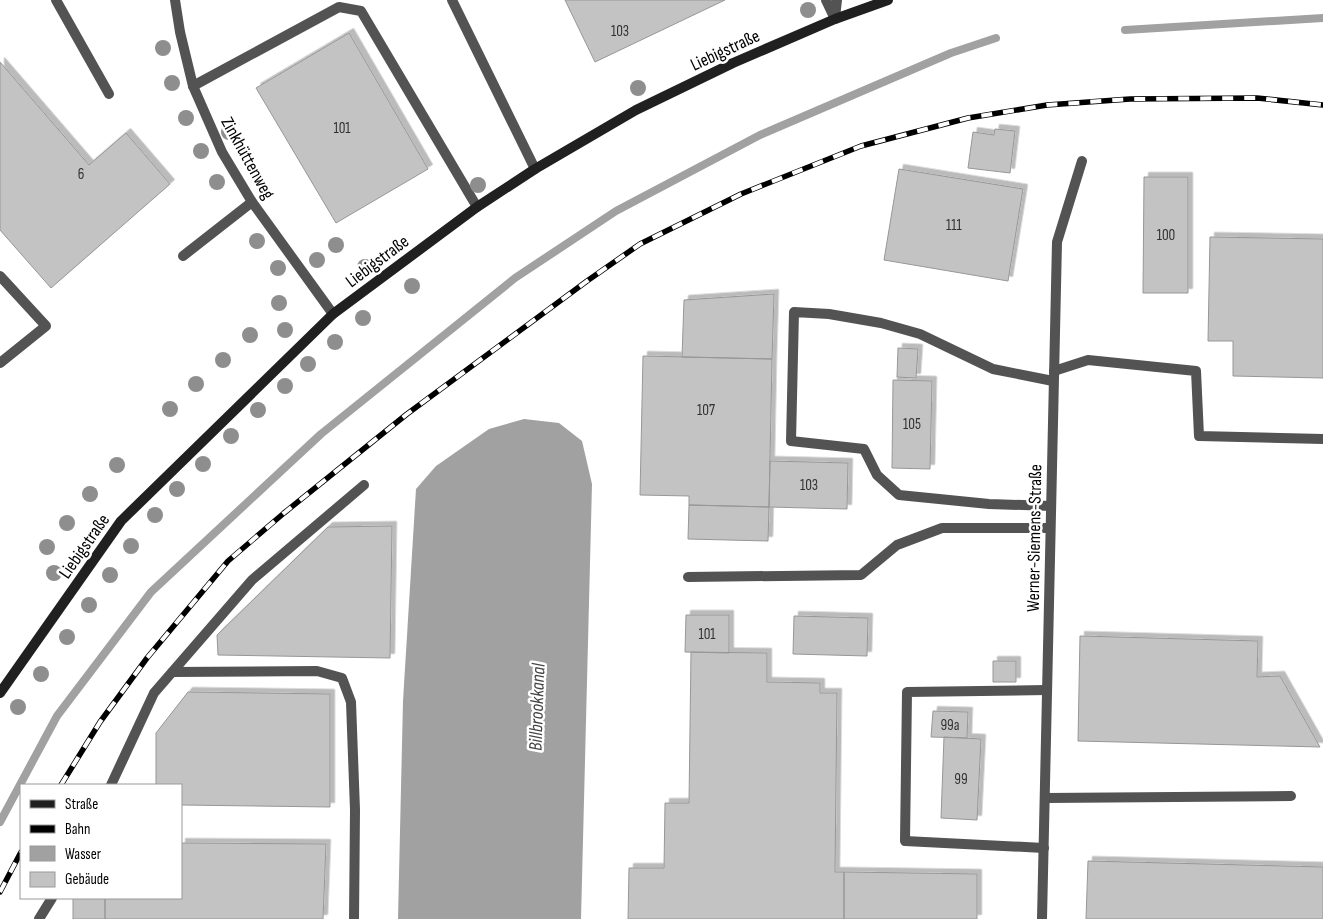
<svg xmlns="http://www.w3.org/2000/svg" width="1323" height="919" font-family="'Sofia Sans Condensed',sans-serif">
	<style>
		.water { fill: #a1a1a1 }
		.lines { fill: none; stroke-linecap: round; stroke-linejoin: round }
		.stream { stroke: #a1a1a1; stroke-width: 8 }
		.building { fill: #c3c3c3; stroke: #979797; filter: url(#shadow) }
		.lane { stroke: #535353; stroke-width: 10 }
		.street { stroke: #535353; stroke-width: 10 }
		.secondary { stroke: #202020; stroke-width: 10 }
		.rail-casing { stroke: #000; stroke-width: 5.5 }
		.rail { stroke: #fff; stroke-width: 4; stroke-dasharray: 11; stroke-linecap: butt }
		.tree { fill: #8e8e8e }
		.labels { text-anchor: middle; stroke-width: 5; stroke-linejoin: round; paint-order: stroke }
		.number-label { font-size: 15px; fill: #313131 }
		.street-label { font-size: 18px; fill: #000; stroke: #fff }
		.water-label { font-size: 19px; font-style: italic; fill: #424242; stroke: #fff }
	</style>
	<defs>
		<filter id="shadow"><feDropShadow dx="4.5" dy="-4.5" stdDeviation="0" flood-color="#0004"/></filter>
	</defs>
	<rect width="100%" height="100%" fill="#fff"/>
	<path class="water" d="M524,419L559,423L582,441L592,484L581,919H398L403,701L416,489L436,466L489,429Z"/>
	<g class="lines">
		<path class="stream" d="M1125,30L1323,18
			M0,822L57,716L151,592L321,434L515,278L616,211L760,135L951,53L996,38"/>
	</g>
	<path class="building" d="M565,0H725L595,62Z
		M349,33L428,169L336,223L256,88Z
		M0,62L89,165L126,133L170,184L51,288L0,230Z
		M995,129L1015,131L1010,173L968,168L973,132L994,135Z
		M899,169L1023,189L1008,281L884,260Z
		M1144,177H1188V293H1143Z
		M1210,237L1323,239V378L1233,376V341H1208Z
		M774,294L772,359L682,357L684,300Z
		M898,348L918,349L916,378L897,377Z
		M643,356L772,359L769,507L689,505V496L640,495Z
		M893,380L932,381L930,469L892,468Z
		M770,461L848,463L847,509L769,507Z
		M689,505L769,507L768,541L688,539Z
		M392,526L390,658L218,655L217,635L328,527Z
		M686,615H729V653L685,652Z
		M794,616L868,618L867,656L793,654Z
		M1080,636L1258,641L1257,677L1280,676L1320,747L1078,741Z
		M691,652L767,653V682L820,683V693H837L835,872H844V919H628L629,868H664L665,803H689Z
		M993,661H1016V682H993Z
		M188,692L330,694V807L181,805V785H156V733Z
		M933,711L968,712L967,738L931,737Z
		M944,737L981,739L977,820L941,818Z
		M181,843L326,844L323,919H105V898H181Z
		M1088,861L1323,867V919H1086Z
		M844,872L977,874V919H844Z
		M73,898H105V919H73Z"/>
	<g class="lines">
		<path class="lane" d="M56,0L109,94
			M452,0L535,169
			M826,0L835,19
			M835,18L837,0
			M193,86L339,7L361,11L477,207
			M183,256L252,202
			M0,276L46,326L0,363
			M1054,371L1088,360L1196,371L1199,436L1323,439
			M1051,506L989,504L899,495L877,475L864,449L791,441L794,312L829,314L881,323L920,334L993,369L1053,381
			M688,577L861,575L897,545L942,528H1050
			M172,672L317,671L342,678L351,702L355,810L354,919
			M111,785L154,693L252,580L364,485
			M1045,798L1291,796
			M1044,848L905,841L907,692L1047,690
			M39,919L52,898"/>
		<path class="street" d="M175,0L180,32L193,86L222,152L252,202L333,314
			M1042,919L1057,242L1082,161"/>
		<path class="secondary" d="M0,693L121,521L333,314L477,207L535,169L636,110L733,63L835,19L888,0"/>
		<g class="rail-casing">
			<path id="rail" d="M61,785L100,722L147,658L228,561L284,513L407,414L587,281L640,244L741,194L861,146L968,118L1047,105L1130,99L1257,98L1323,105
				M0,892L21,852"/>
		</g>
		<use href="#rail" class="rail"/>
	</g>
	<g class="tree">
		<circle cx="808" cy="10" r="8"/>
		<circle cx="163" cy="48" r="8"/>
		<circle cx="172" cy="83" r="8"/>
		<circle cx="638" cy="88" r="8"/>
		<circle cx="186" cy="118" r="8"/>
		<circle cx="229" cy="132" r="8"/>
		<circle cx="201" cy="151" r="8"/>
		<circle cx="217" cy="182" r="8"/>
		<circle cx="478" cy="185" r="8"/>
		<circle cx="257" cy="241" r="8"/>
		<circle cx="336" cy="245" r="8"/>
		<circle cx="317" cy="260" r="8"/>
		<circle cx="365" cy="267" r="8"/>
		<circle cx="278" cy="268" r="8"/>
		<circle cx="412" cy="286" r="8"/>
		<circle cx="279" cy="303" r="8"/>
		<circle cx="363" cy="318" r="8"/>
		<circle cx="285" cy="330" r="8"/>
		<circle cx="250" cy="335" r="8"/>
		<circle cx="335" cy="342" r="8"/>
		<circle cx="223" cy="360" r="8"/>
		<circle cx="308" cy="364" r="8"/>
		<circle cx="196" cy="384" r="8"/>
		<circle cx="285" cy="386" r="8"/>
		<circle cx="170" cy="409" r="8"/>
		<circle cx="258" cy="410" r="8"/>
		<circle cx="231" cy="436" r="8"/>
		<circle cx="203" cy="464" r="8"/>
		<circle cx="117" cy="465" r="8"/>
		<circle cx="177" cy="489" r="8"/>
		<circle cx="90" cy="494" r="8"/>
		<circle cx="155" cy="515" r="8"/>
		<circle cx="67" cy="523" r="8"/>
		<circle cx="131" cy="546" r="8"/>
		<circle cx="47" cy="547" r="8"/>
		<circle cx="54" cy="573" r="8"/>
		<circle cx="110" cy="575" r="8"/>
		<circle cx="89" cy="605" r="8"/>
		<circle cx="67" cy="637" r="8"/>
		<circle cx="41" cy="674" r="8"/>
		<circle cx="18" cy="707" r="8"/>
	</g>
	<g class="labels">
		<g class="number-label">
			<text x="620" y="36">103</text>
			<text x="342" y="133">101</text>
			<text x="81" y="179">6</text>
			<text x="954" y="230">111</text>
			<text x="1166" y="240">100</text>
			<text x="706" y="415">107</text>
			<text x="912" y="429">105</text>
			<text x="809" y="490">103</text>
			<text x="707" y="639">101</text>
			<text x="950" y="730">99a</text>
			<text x="961" y="784">99</text>
		</g>
		<g class="street-label">
			<text transform="translate(725 50) rotate(-25)" y="6">Liebigstraße</text>
			<text transform="translate(248 158) rotate(61)" y="6">Zinkhüttenweg</text>
			<text transform="translate(377 261) rotate(-37)" y="6">Liebigstraße</text>
			<text transform="translate(1034 538) rotate(-89)" y="6">Werner-Siemens-Straße</text>
			<text transform="translate(84 546) rotate(-55)" y="6">Liebigstraße</text>
		</g>
		<g class="water-label">
			<text transform="translate(536 707) rotate(-88)" y="7">Billbrookkanal</text>
		</g>
	</g>
	<rect x="20" y="784" width="162" height="115" fill="#ffffff" stroke="#999999"/>
	<rect x="30" y="800" width="25" height="8" fill="#202020" stroke="#999999"/>
	<text x="65" y="809" font-size="15" fill="#000000">Straße</text>
	<rect x="30" y="825" width="25" height="8" fill="#000000" stroke="#999999"/>
	<text x="65" y="834" font-size="15" fill="#000000">Bahn</text>
	<rect x="30" y="846" width="25" height="15" fill="#a1a1a1" stroke="#999999"/>
	<text x="65" y="859" font-size="15" fill="#000000">Wasser</text>
	<rect x="30" y="872" width="25" height="15" fill="#c3c3c3" stroke="#999999"/>
	<text x="65" y="884" font-size="15" fill="#000000">Gebäude</text>
</svg>
